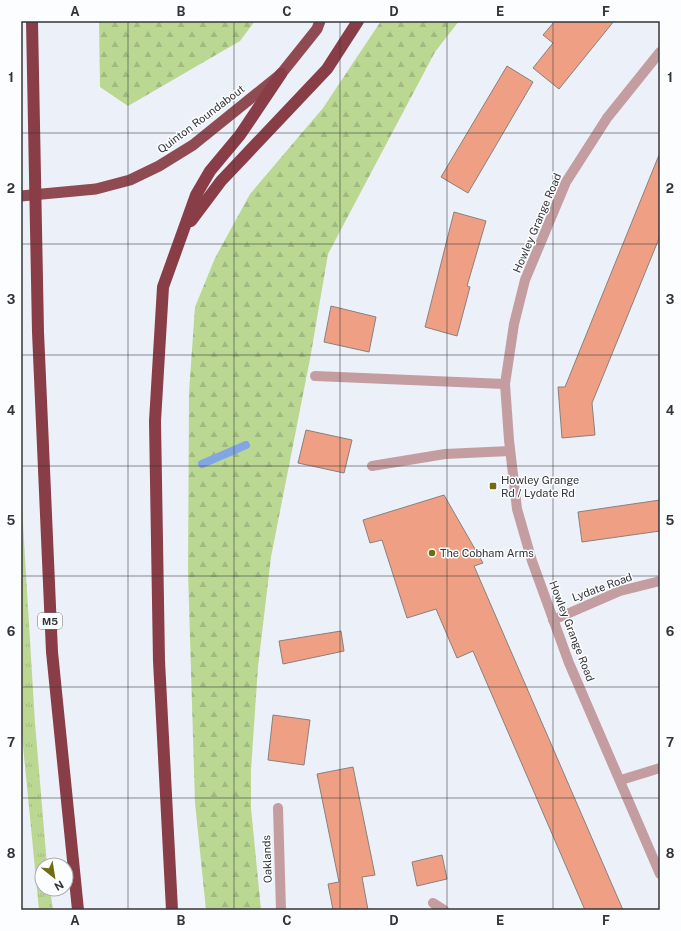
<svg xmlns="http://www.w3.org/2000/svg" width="681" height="931" font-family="'Public Sans',sans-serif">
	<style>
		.grass { fill: url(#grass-tufts) }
		.forest { fill: url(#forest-firs) }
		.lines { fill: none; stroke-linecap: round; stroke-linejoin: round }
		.stream { stroke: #82a5e6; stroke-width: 8 }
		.building { fill: #efa084; stroke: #89807d }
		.service { stroke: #c49da0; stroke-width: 10 }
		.minor { stroke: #c49da0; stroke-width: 10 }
		.tertiary { stroke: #c49da0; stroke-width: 10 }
		.trunk { stroke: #904a52; stroke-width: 11 }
		.motorway { stroke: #883d47; stroke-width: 12 }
		.grid { fill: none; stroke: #333438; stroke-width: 1; stroke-opacity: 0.55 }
		.poi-dot { fill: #6f6d0d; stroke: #fcfdff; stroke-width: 1.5 }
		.labels { text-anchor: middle; stroke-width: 3; stroke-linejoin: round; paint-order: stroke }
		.shield { fill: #fcfdff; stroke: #6f7074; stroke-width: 1 }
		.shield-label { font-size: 10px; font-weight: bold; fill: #333438 }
		.street-label { font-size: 11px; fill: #333438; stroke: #fcfdff }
		.poi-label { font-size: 11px; fill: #333438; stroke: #fcfdff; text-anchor: start }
		.neatline { fill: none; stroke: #333438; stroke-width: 1.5 }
		.grid-label { font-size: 13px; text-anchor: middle; font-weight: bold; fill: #333438 }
	</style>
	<defs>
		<pattern id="grass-tufts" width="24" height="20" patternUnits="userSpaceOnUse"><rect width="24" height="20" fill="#bbd893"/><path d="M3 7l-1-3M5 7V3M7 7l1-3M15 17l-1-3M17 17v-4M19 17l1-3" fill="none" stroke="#a1ba80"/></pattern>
		<pattern id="forest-firs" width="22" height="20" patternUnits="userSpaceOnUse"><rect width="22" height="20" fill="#bbd893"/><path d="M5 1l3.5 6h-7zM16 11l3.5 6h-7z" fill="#a1ba80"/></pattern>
	</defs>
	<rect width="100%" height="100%" fill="#ecf0f9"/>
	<path class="grass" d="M21,491L35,723L47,865H42V889H50L53,910H39L21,725Z"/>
	<path class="forest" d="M99,21H255L240,41L128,106L100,87Z
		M381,21H459L435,52L328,254L310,359L271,557L258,667L251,770V808L261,910H206L195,803L188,572L189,392L195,307L215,258L250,194L323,108Z"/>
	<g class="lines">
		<path class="stream" d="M202,464L246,445"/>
	</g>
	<path class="building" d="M555,21H614L559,89L533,68L553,43L543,35Z
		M507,66L533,82L468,193L441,177Z
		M659,155L660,236L592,403L595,435L562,438L558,387H565Z
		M454,212L486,221L467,286L470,287L457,336L425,327Z
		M331,306L376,317L369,352L324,342Z
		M306,430L352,440L344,473L298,463Z
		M444,495L483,563L474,566L623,910H585L473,651L457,658L436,609L407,618L382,540L370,543L363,520Z
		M660,500V531L582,542L578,512Z
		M341,631L344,651L283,664L279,641Z
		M273,715L310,720L304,765L268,760Z
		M353,767L375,875L362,877L368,910H333L328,884L339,882L317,774Z
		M442,855L447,879L417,886L412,862Z"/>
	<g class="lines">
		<path class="service" d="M372,466L445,454L510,451
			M621,780L660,768
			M433,903L444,910"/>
		<path class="minor" d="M315,376L505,384
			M553,620L620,591L660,581
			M278,808L281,910"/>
		<path class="tertiary" d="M660,52L607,118L566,182L525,280L514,324L505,384L509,440L517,509L532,561L569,663L660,874"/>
		<path class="trunk" d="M21,196L96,189L130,180L159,166L193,145L281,74L317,29L320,21"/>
		<path class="motorway" d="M32,21L38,332L52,652L78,910
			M191,221L221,181L327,69L358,21
			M172,910L159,661L155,421L163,287L196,195L210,171L240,135L281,74"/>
	</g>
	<path class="grid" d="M128,21V910M234,21V910M340,21V910M447,21V910M553,21V910M21,133H660M21,244H660M21,355H660M21,466H660M21,576H660M21,687H660M21,798H660"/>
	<g class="poi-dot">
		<rect x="489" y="482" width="8" height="8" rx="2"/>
		<circle cx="432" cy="553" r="4"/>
	</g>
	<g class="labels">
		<rect class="shield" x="38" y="613" width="24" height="16" rx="3"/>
		<g class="shield-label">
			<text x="50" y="625">M5</text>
		</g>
		<g class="street-label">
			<text transform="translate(201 119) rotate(-37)" y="4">Quinton Roundabout</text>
			<text transform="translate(537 223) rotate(-67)" y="4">Howley Grange Road</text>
			<text transform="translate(602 587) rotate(-20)" y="4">Lydate Road</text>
			<text transform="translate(572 631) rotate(69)" y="4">Howley Grange Road</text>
			<text transform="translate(267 859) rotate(-92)" y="4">Oaklands</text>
		</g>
		<g class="poi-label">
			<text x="501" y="484">Howley Grange<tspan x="501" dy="13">Rd / Lydate Rd</tspan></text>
			<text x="440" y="557">The Cobham Arms</text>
		</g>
	</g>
	<rect width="681" height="931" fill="none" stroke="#fcfdff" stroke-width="44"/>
	<g transform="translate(54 877) rotate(150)"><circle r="19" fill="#fcfdff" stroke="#acadaf"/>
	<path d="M0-3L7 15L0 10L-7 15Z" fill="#6f6d0d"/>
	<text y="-6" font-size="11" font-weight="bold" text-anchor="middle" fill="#333438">N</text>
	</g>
	<rect x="22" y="22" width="637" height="887" class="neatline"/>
	<g class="grid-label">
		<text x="75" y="16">A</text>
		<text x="181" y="16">B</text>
		<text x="287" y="16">C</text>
		<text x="394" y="16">D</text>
		<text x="500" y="16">E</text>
		<text x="606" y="16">F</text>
		<text x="11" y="82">1</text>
		<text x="670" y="82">1</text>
		<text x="11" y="193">2</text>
		<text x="670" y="193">2</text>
		<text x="11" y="304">3</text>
		<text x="670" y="304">3</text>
		<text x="11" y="415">4</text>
		<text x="670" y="415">4</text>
		<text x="11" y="525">5</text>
		<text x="670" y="525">5</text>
		<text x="11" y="636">6</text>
		<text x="670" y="636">6</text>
		<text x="11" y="747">7</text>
		<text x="670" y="747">7</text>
		<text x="11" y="858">8</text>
		<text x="670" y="858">8</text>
		<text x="75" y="925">A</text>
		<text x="181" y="925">B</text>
		<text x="287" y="925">C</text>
		<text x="394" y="925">D</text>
		<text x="500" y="925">E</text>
		<text x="606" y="925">F</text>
	</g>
</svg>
